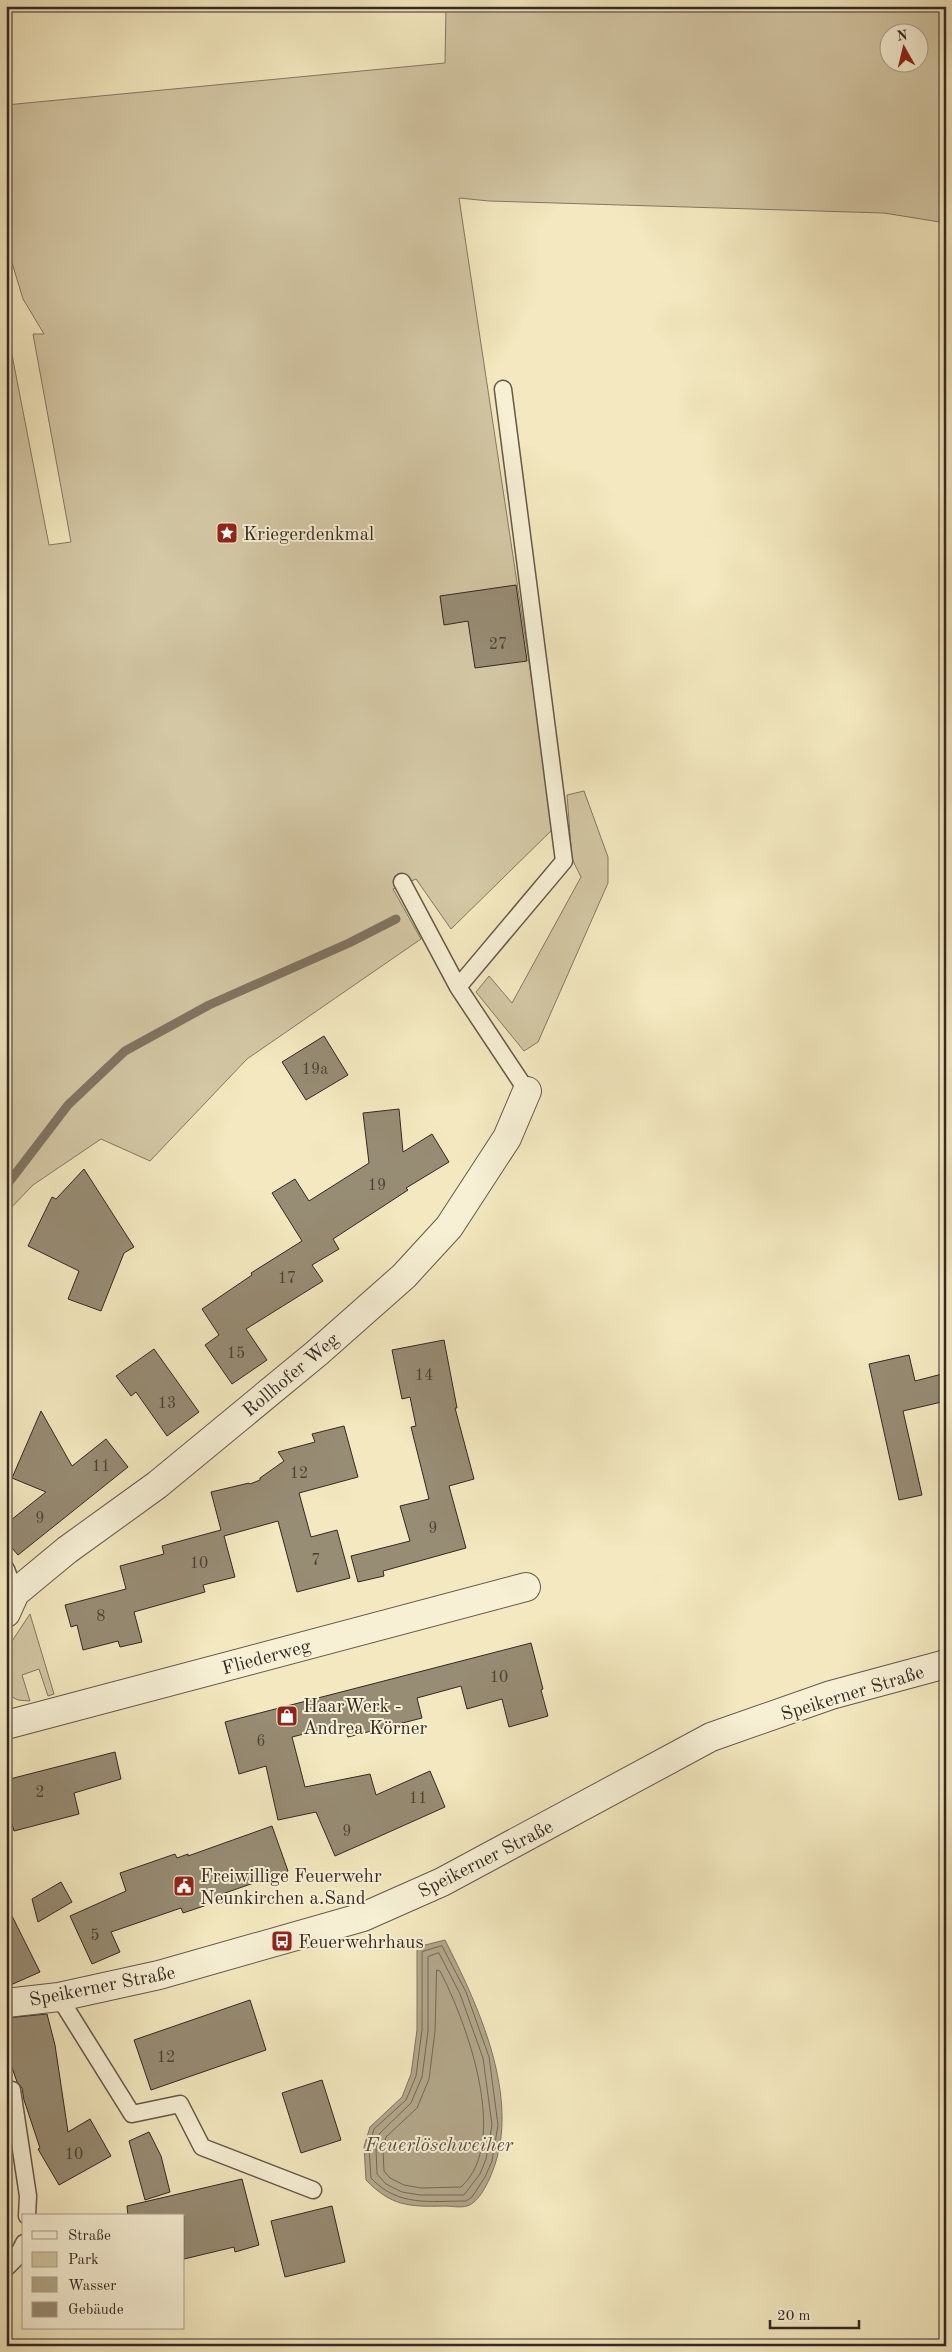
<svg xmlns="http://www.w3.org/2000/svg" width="952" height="2352" font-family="'Old Standard TT',serif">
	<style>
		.green { fill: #d3c7a4; stroke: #847864; fill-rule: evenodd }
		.water { fill: #b2a78a; stroke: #807461 }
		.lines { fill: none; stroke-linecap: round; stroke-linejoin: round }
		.shore { stroke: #736856; stroke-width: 1 }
		.stream { stroke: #807461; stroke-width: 9 }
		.building { fill: #978c74; stroke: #342823 }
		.service-casing { stroke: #64584a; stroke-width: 19 }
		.minor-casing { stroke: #64584a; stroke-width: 30 }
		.tertiary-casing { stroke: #64584a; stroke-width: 30 }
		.service { stroke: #f7f0d5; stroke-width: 16 }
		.minor { stroke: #f7f0d5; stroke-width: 28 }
		.tertiary { stroke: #f7f0d5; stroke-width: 28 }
		.labels { text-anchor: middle; stroke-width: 4; stroke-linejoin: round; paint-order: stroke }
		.number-label { font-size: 16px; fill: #4d4137 }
		.poi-label { font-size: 19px; fill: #342823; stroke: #f7f0d5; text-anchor: start }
		.street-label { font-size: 19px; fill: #342823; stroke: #f7f0d5 }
		.water-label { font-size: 20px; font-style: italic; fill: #5a4e42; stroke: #f7f0d5 }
	</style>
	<rect width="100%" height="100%" fill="#f3e8bf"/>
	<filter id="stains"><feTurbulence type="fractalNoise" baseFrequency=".004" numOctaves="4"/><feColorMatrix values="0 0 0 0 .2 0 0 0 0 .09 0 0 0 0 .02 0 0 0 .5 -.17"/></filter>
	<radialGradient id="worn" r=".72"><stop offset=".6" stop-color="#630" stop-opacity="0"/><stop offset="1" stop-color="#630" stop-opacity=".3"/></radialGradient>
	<path class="green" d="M446,6H946V223L884,213L489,201L459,198L554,828L451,929L416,879L393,889L421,939L247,1059L150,1161L101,1139L33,1185L6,1213V324L49,545L71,542L33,334H44L23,299L6,243V105L445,63ZM890,32H920V62H890Z
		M584,791L608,857V883L538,1042L524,1051L476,992L489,976L512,1003L581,877L572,859L567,795Z
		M30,1614L54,1694L48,1696L39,1669L22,1675L30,1701L18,1700L6,1694V1650Z"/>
	<path class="water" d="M445,1940C478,2005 521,2097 493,2170C489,2181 479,2203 467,2206C460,2208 451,2206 444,2206C409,2207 391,2206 366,2180L364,2147L370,2127L402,2097L411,2074L417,2030V1947Z"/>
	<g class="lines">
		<path class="shore" d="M442,1946L466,1992L489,2057L498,2125L492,2161L485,2177L472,2197L466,2201C430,2201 398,2207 371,2178L369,2148L374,2129L406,2100L416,2076L422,2030V1952Z
			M439,1953L460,1994L483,2058L492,2125L486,2159L480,2174L464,2195H420L402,2192L386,2184L377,2174L376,2148L380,2133L411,2103L422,2077L428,2031V1957Z
			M437,1970L440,1971C466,2021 511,2142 461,2187L421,2188L404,2185L390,2178L384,2171L383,2149L386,2137L417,2108L429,2079L435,2031Z"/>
		<path class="stream" d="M6,1186L68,1105L125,1051L209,1005L349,943L396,919"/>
	</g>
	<path class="building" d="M516,585L527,661L475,668L468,621L444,625L440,596Z
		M324,1036L348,1075L306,1100L282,1062Z
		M399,1109L403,1152L432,1134L449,1162L406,1188L408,1190L333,1239L339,1249L312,1265L323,1281L246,1329L267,1360L232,1384L205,1345L219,1335L202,1309L252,1275L251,1273L302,1241L272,1193L295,1179L309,1201L369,1163L363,1113Z
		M84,1169L134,1247L124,1253L101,1311L68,1299L79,1271L28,1246L52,1197L56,1199Z
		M444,1340L457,1408H455L474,1479L449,1486L466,1548L383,1571L384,1576L358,1582L351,1556L410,1541L400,1506L429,1499L411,1427L416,1426L410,1397L402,1399L392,1350Z
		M154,1349L199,1412L167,1436L136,1392L131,1396L116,1376Z
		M909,1355L915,1381L946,1373V1401L903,1411L922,1495L899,1500L869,1364Z
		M41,1411L72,1466L106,1439L128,1467L18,1555L6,1541V1524L46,1492L12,1478Z
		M344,1426L358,1477L299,1493L311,1537L337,1530L350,1578L297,1592L278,1521L224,1536L235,1577L203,1585L205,1592L134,1612L142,1642L120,1647L118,1641L83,1650L77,1625L71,1627L65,1605L126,1589L120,1566L164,1554L162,1546L221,1530L211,1492L249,1483L250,1484L260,1480V1478L284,1461L278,1452L315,1442L312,1434Z
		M531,1643L543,1689L541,1690L548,1716L509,1727L502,1699L467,1709L461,1686L417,1698L422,1718L348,1737L344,1724L292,1737L305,1787L370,1774L376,1795L430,1771L445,1807L369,1841L335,1856L316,1812L278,1820L266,1766L239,1774L225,1722Z
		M115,1752L121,1779L74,1793L79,1814L14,1831L6,1803V1780Z
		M272,1826L288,1871L205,1900L207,1905L183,1913L181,1908L111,1932L120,1952L92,1964L70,1916L126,1891L120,1873L175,1854L177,1858L188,1854V1856Z
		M61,1882L72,1902L38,1922L32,1899Z
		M6,1904L40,1972L6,1987Z
		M250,2000L266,2050L151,2090L134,2040Z
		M47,2014L55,2045L68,2132L90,2119L111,2156L59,2185L38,2149L40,2148L24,2100L22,2088L17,2082L6,2050V2018Z
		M322,2080L341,2140L301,2153L282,2093Z
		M149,2132L161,2156L170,2192L145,2200L129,2141Z
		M242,2179L259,2245L235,2252L234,2247L184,2259V2216H128L127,2206Z
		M332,2206L345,2262L285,2277L271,2221Z"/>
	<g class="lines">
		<g class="service-casing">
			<path id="service" d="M402,882L458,987L527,1091
				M458,987L564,861L503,389
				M6,1569L15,1593
				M59,1997L132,2114L180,2104L202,2147L313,2190
				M12,2090L28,2196L27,2216
				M6,2268L17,2257L24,2243"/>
		</g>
		<g class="minor-casing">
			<path id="minor" d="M6,1613L15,1593L67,1550L157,1485L317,1353L404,1276L449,1227L507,1138L527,1091
				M6,1725L526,1587"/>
		</g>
		<g class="tertiary-casing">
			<path id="tertiary" d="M6,2003L59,1997L159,1975L363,1917L442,1882L711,1737L831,1695L946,1664"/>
		</g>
		<use href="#service" class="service"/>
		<use href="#minor" class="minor"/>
		<use href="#tertiary" class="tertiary"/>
	</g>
	<defs>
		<g id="sight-square" transform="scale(1.125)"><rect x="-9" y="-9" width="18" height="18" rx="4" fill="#8f2418" stroke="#f7f0d5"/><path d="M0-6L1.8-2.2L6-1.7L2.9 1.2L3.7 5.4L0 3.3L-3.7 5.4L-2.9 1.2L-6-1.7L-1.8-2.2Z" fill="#fff"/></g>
		<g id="shop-square" transform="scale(1.125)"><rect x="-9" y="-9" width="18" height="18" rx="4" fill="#8f2418" stroke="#f7f0d5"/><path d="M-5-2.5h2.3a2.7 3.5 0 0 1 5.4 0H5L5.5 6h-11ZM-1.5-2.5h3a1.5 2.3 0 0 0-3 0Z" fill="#fff"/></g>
		<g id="civic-square" transform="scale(1.125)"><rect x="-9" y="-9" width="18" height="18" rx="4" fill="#8f2418" stroke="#f7f0d5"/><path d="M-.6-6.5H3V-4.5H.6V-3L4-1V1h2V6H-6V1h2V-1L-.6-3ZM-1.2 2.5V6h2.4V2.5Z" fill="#fff"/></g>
		<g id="bus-square" transform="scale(1.125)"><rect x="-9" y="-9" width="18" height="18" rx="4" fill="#8f2418" stroke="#f7f0d5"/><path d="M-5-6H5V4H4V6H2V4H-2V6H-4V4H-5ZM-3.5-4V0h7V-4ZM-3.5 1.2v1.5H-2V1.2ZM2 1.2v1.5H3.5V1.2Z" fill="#fff"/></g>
	</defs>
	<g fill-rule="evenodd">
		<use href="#sight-square" x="227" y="533"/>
		<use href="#shop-square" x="287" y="1716"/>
		<use href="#civic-square" x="184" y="1886"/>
		<use href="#bus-square" x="282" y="1941"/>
	</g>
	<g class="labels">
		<g class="number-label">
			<text x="498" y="649">27</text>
			<text x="315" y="1074">19a</text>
			<text x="377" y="1190">19</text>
			<text x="287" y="1283">17</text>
			<text x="236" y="1358">15</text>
			<text x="424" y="1380">14</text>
			<text x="167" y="1408">13</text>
			<text x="101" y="1471">11</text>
			<text x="299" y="1478">12</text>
			<text x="40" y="1523">9</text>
			<text x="433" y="1533">9</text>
			<text x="316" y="1565">7</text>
			<text x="199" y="1568">10</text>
			<text x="101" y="1621">8</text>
			<text x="499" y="1682">10</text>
			<text x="261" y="1746">6</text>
			<text x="40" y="1797">2</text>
			<text x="418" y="1803">11</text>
			<text x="347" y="1836">9</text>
			<text x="95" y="1940">5</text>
			<text x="166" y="2062">12</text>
			<text x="74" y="2159">10</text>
		</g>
		<g class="poi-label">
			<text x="243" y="540">Kriegerdenkmal</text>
			<text x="303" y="1712">HaarWerk -<tspan x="303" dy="22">Andrea Körner</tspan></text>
			<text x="200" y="1882">Freiwillige Feuerwehr<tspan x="200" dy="22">Neunkirchen a.Sand</tspan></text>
			<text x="298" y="1948">Feuerwehrhaus</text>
		</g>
		<g class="street-label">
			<text transform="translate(290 1374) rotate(-40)" y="7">Rollhofer Weg</text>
			<text transform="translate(266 1656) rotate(-15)" y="7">Fliederweg</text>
			<text transform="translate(852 1692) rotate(-17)" y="7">Speikerner Straße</text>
			<text transform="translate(485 1858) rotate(-27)" y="7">Speikerner Straße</text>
			<text transform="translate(102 1985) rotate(-11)" y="7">Speikerner Straße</text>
		</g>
		<g class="water-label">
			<text x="439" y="2151">Feuerlöschweiher</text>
		</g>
	</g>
	<rect width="952" height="2352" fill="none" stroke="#f3e8bf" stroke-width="25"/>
	<rect x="8" y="8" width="937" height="2337" fill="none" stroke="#342823" stroke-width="2.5"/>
	<rect x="12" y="12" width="927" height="2327" fill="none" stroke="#342823"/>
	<rect x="22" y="2214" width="162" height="115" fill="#f7f0d5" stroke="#a9a08e"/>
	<rect x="32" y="2231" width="25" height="8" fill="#f7f0d5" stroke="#a9a08e"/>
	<text x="68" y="2240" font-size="15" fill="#342823">Straße</text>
	<rect x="32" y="2252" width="25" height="15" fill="#d3c7a4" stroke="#a9a08e"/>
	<text x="68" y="2264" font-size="15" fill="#342823">Park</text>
	<rect x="32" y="2277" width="25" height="15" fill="#b2a78a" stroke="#a9a08e"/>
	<text x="68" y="2290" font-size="15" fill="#342823">Wasser</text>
	<rect x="32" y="2302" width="25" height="15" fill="#978c74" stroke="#a9a08e"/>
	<text x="68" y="2314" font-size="15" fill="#342823">Gebäude</text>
	<g transform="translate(904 48) rotate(352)"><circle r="24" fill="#f7f0d5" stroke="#a9a08e"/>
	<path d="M0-4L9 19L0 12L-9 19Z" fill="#8f2418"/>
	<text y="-8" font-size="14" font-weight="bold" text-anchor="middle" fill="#342823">N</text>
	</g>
	<path d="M770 2320v8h89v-8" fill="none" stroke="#342823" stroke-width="2.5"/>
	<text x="777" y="2320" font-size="15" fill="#342823" stroke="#f7f0d5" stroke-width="4" paint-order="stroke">20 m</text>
	<rect width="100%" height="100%" filter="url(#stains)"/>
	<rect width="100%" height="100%" fill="url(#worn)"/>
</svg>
